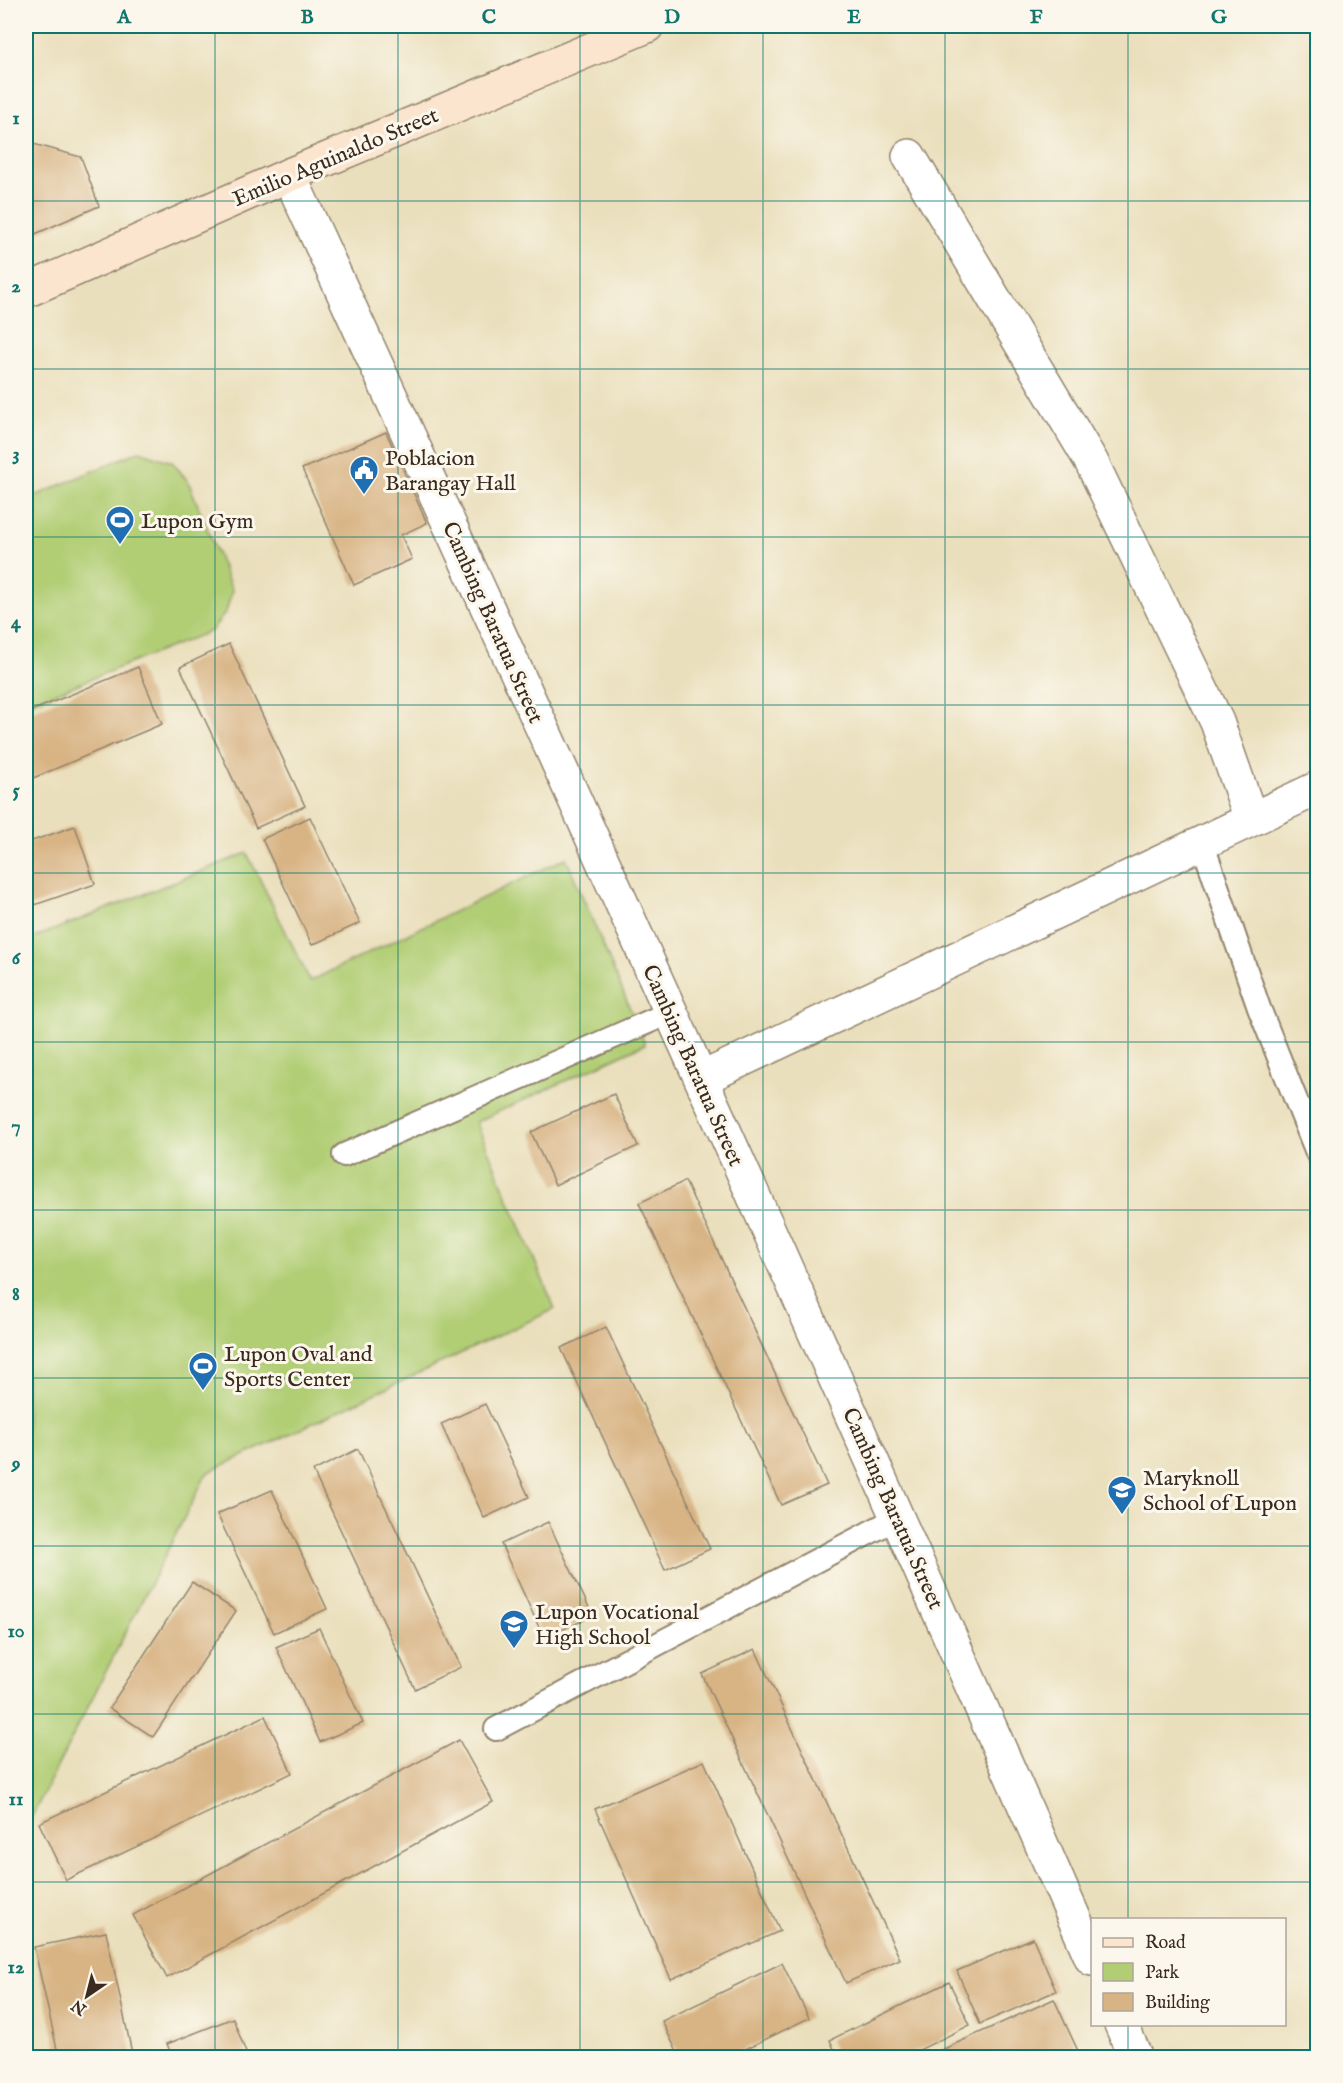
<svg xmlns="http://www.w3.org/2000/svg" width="1343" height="2083" font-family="'IM FELL English',serif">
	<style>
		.green { fill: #b1ce75; stroke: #767c4a; stroke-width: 1.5 }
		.building { fill: #d8b484 }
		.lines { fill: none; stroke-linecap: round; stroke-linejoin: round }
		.lane-casing { stroke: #92846d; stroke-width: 26 }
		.street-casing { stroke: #92846d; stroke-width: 36 }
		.secondary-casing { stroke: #92846d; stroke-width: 36 }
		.lane { stroke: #fff; stroke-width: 22 }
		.street { stroke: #fff; stroke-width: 33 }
		.secondary { stroke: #fbe5cf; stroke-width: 33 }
		.grid { fill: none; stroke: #0f766e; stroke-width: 1.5; stroke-opacity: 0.55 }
		.labels { text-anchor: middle; stroke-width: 6; stroke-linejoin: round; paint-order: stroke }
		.street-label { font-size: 22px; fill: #3b2a1e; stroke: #fbf7ec }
		.poi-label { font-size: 22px; fill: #3b2a1e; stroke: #fbf7ec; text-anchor: start }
		.neatline { fill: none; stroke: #0f766e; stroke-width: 2 }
		.grid-label { font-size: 20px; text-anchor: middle; font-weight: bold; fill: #0f766e }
	</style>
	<rect width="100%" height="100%" fill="#fbf7ec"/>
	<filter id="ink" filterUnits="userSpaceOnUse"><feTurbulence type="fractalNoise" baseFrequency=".0167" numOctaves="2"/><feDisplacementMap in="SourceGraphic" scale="12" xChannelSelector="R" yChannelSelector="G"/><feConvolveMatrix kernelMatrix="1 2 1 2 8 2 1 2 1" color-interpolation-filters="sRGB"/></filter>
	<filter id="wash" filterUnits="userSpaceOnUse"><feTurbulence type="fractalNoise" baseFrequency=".008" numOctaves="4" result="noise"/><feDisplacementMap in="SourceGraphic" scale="24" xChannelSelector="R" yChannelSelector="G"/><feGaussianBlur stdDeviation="1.35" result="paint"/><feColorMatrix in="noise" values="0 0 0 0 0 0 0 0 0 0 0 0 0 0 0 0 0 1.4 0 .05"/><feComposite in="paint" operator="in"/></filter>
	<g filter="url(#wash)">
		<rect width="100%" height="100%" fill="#eadfbc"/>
		<path class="green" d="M139,451L172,462L188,481L232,590L226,612L211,631L26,705V500Z
			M247,853L310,981L566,858L645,1044L476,1122L555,1309L207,1473L26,1828V941Z"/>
		<g id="blocks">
			<path class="building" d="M26,142L81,157L99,206L26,238Z
				M386,432L427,523L401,535L412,559L354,585L302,469Z
				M229,644L305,806L256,828L180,667Z
				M138,667L162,724L26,781V713Z
				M310,817L360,923L312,945L262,839Z
				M75,826L95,884L26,908V843Z
				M614,1094L638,1146L555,1185L531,1132Z
				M685,1181L827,1485L781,1505L639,1203Z
				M606,1327L710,1549L665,1570L561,1348Z
				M485,1404L529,1497L484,1518L441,1424Z
				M358,1449L461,1667L415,1689L313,1471Z
				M272,1490L327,1609L274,1633L217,1514Z
				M548,1522L593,1616L544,1638L501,1544Z
				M192,1582L236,1611L153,1737L109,1708Z
				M319,1628L363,1723L320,1742L276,1647Z
				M755,1649L900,1959L846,1983L702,1674Z
				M265,1716L292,1773L66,1880L39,1823Z
				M459,1740L493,1802L167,1978L133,1915Z
				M704,1761L780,1931L671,1979L595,1809Z
				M106,1932L133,2058H59L34,1947Z
				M1033,1938L1056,1991L980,2024L957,1971Z
				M782,1963L809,2018L727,2058H680L662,2021Z
				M949,1982L970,2025L903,2058H838L830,2040Z
				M1054,1999L1078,2051L1064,2058H937L935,2053Z
				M233,2018L248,2058H173L167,2044Z
				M827,2049L832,2058H809Z"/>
		</g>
	</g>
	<g filter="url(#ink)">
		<use href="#blocks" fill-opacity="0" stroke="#92846d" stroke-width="1.5"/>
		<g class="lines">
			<g class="lane-casing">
				<path id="lane" d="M1202,842L1259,1008L1318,1155
					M344,1155L671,1012
					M496,1729L899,1517"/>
			</g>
			<g class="street-casing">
				<path id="street" d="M909,156L1091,461L1217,722L1251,819
					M289,175C562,767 830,1361 1092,1959
					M701,1079L1318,788
					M1121,2024L1136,2058"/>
			</g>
			<g class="secondary-casing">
				<path id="secondary" d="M26,291L289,175L647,26"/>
			</g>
			<use href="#lane" class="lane"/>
			<use href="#street" class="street"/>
			<use href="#secondary" class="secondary"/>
		</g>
	</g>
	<path class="grid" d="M215,26V2058M398,26V2058M580,26V2058M763,26V2058M945,26V2058M1128,26V1920M26,201H1318M26,369H1318M26,537H1318M26,705H1318M26,873H1318M26,1042H1318M26,1210H1318M26,1378H1318M26,1546H1318M26,1714H1318M26,1882H1318M1128,2024V2058"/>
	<defs>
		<g id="civic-pin" transform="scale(1.5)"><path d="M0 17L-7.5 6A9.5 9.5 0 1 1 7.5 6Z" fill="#1f6fb2" stroke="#fbf7ec"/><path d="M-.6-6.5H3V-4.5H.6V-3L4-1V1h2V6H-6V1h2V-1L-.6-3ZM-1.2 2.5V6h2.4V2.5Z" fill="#fff"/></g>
		<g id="stadium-pin" transform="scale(1.5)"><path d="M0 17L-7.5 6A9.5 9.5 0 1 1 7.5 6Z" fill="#1f6fb2" stroke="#fbf7ec"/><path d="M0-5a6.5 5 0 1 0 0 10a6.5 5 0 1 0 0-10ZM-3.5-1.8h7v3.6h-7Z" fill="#fff"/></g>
		<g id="school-pin" transform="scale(1.5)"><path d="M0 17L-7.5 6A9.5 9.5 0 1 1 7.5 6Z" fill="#1f6fb2" stroke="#fbf7ec"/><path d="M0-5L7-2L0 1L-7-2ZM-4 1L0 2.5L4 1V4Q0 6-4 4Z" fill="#fff"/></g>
	</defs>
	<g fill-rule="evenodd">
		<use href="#civic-pin" x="364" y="470"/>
		<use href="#stadium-pin" x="120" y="520"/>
		<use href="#stadium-pin" x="203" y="1366"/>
		<use href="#school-pin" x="1122" y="1490"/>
		<use href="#school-pin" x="514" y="1624"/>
	</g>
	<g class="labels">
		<g class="street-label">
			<text transform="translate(335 156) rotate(-23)" y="8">Emilio Aguinaldo Street</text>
			<text transform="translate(494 622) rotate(66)" y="8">Cambing Baratua Street</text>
			<text transform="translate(694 1065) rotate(66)" y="8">Cambing Baratua Street</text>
			<text transform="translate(894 1508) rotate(66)" y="8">Cambing Baratua Street</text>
		</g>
		<g class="poi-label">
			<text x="385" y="465">Poblacion<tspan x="385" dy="25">Barangay Hall</tspan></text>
			<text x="141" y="528">Lupon Gym</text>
			<text x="224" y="1361">Lupon Oval and<tspan x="224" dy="25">Sports Center</tspan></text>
			<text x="1143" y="1485">Maryknoll<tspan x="1143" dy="25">School of Lupon</tspan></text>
			<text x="535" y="1619">Lupon Vocational<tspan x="535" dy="25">High School</tspan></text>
		</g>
	</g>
	<rect width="1343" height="2083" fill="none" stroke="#fbf7ec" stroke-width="66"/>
	<rect x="1091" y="1918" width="195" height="108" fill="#fbf7ec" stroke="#aea59a" stroke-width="1.5"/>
	<rect x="1103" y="1938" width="30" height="9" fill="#fbe5cf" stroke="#aea59a" stroke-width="1.5"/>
	<text x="1145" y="1948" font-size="18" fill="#3b2a1e">Road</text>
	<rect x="1103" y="1963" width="30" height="18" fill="#b1ce75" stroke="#aea59a" stroke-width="1.5"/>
	<text x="1145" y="1978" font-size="18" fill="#3b2a1e">Park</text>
	<rect x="1103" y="1993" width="30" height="18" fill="#d8b484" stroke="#aea59a" stroke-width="1.5"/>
	<text x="1145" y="2008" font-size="18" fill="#3b2a1e">Building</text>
	<g transform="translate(87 1996) rotate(215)" stroke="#fbf7ec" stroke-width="4.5" paint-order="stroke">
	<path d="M0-4.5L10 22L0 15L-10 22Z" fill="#3b2a1e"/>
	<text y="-9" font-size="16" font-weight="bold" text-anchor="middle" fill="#3b2a1e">N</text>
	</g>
	<rect x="33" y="33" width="1277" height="2017" class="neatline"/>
	<g class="grid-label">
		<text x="124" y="23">A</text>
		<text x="307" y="23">B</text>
		<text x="489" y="23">C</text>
		<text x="672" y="23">D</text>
		<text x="854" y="23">E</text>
		<text x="1036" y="23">F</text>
		<text x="1219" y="23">G</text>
		<text x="16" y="124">1</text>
		<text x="16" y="292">2</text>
		<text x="16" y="460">3</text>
		<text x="16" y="628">4</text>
		<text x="16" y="796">5</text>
		<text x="16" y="964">6</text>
		<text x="16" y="1132">7</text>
		<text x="16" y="1300">8</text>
		<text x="16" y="1469">9</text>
		<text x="16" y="1637">10</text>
		<text x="16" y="1805">11</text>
		<text x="16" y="1973">12</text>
	</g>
</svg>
